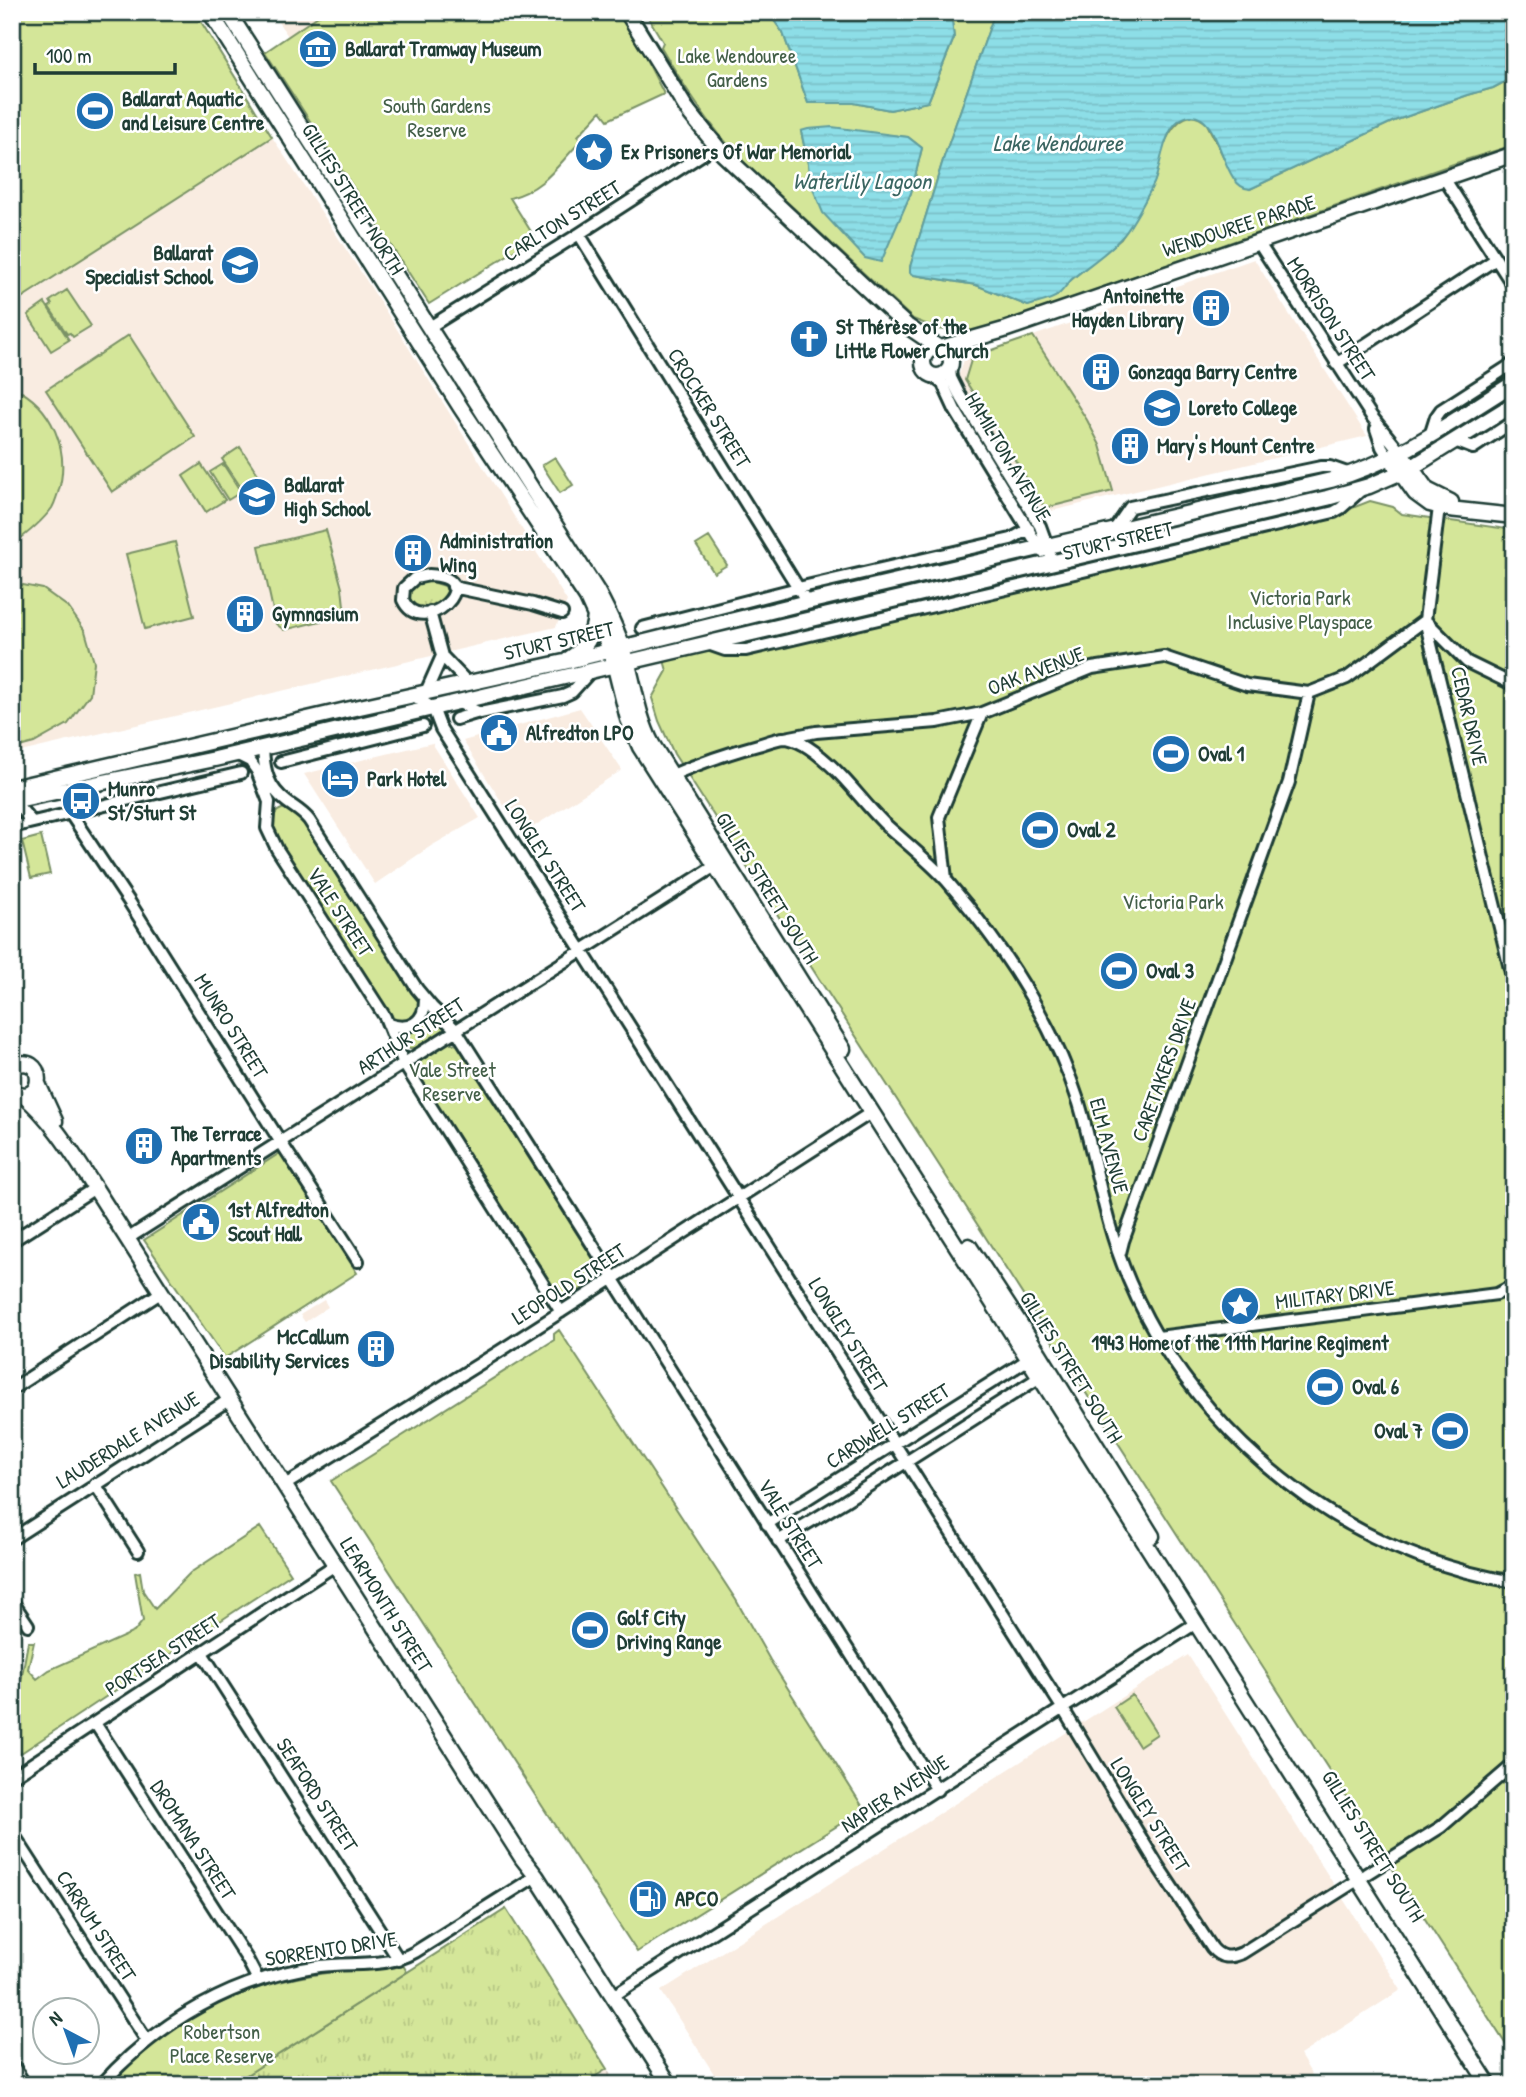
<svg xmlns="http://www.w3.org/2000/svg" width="1526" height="2097" font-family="'Patrick Hand',sans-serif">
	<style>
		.built { fill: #f9ece1 }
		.industrial { fill: url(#industrial-grid) }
		.grass { fill: url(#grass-tufts); stroke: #7a9266; stroke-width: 2 }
		.park { fill: #d4e699; stroke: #7a9266; stroke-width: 2; fill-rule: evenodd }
		.water { fill: url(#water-rules); stroke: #619e9f; stroke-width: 2 }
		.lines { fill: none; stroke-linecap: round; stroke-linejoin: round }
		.street-casing { stroke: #1f3d34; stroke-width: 16 }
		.secondary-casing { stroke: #1f3d34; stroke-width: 19 }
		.street { stroke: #fff; stroke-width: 10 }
		.secondary { stroke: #fff; stroke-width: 14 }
		.tram { stroke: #1f3d34; stroke-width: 2 }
		.labels { text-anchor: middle; stroke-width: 5; stroke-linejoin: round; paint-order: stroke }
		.poi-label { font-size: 21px; font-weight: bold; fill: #1f3d34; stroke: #fff; text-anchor: start }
		.park-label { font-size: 21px; fill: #435f48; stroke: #fff }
		.street-label { font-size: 21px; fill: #1f3d34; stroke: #fff }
		.water-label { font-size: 23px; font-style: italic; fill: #3a6561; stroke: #fff }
	</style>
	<defs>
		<pattern id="industrial-grid" width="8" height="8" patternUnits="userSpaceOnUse" patternTransform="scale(1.75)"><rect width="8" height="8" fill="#f9ece1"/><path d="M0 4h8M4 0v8" fill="none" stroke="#d5cbc2"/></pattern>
		<pattern id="grass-tufts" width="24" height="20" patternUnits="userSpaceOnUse" patternTransform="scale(1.75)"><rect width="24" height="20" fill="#d4e699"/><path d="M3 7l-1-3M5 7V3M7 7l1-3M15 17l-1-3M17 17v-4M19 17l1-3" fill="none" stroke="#b6c684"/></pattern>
		<pattern id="water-rules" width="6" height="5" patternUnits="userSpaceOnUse" patternTransform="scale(1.75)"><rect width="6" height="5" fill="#8ddee7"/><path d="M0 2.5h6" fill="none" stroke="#79bfc7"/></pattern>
	</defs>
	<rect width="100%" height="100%" fill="#fff"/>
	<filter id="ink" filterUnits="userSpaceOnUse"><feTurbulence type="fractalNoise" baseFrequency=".0143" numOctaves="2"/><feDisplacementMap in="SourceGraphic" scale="14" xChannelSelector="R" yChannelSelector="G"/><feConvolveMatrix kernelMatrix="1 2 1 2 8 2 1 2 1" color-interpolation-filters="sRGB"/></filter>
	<g filter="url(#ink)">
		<path class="built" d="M271,12H331L288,36Z
			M272,137L370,286L567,601L556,627L12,754V304Z
			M1254,259L1367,436L1043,513L957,380L964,360Z
			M580,708L622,770L522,834L463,741Z
			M432,743L480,818L431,846L375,884L304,774Z
			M324,1300L328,1307L305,1322L300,1315Z
			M1188,1655L1401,1990L1300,2055L1318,2085H721L661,1991Z"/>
		<path class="industrial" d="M607,2069L618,2085H582Z"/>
		<path class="grass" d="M423,582H432L445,586L448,593L446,600C432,607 420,614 407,601L409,589Z
			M506,1909L607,2069L582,2085H231Z"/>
		<path class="park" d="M12,12H195L272,137L12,304Z
			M324,12H618L644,55L664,94L608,120L601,111L578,136L581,141C557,165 545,189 510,198L535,238L429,304L265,52Z
			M645,12H768L783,33L808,103H854L890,110L928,102L954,38L951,12H995L944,157L910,267L914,275L976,285L1028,306L1057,296L1066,284L1121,239C1133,222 1145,201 1154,182C1159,172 1158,161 1162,150C1169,131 1185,103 1207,124L1235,180L1250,189L1394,121L1468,95L1493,88L1514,77V145L1462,161L973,333L938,329L913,319L742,160C709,126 685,88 661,47L663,42ZM801,131L870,133L908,137L922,148L911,193L895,227L810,182L808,164Z
			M67,290L91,326L73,337L70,333L67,334L49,307L52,305L50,301Z
			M45,303L69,340L51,351L28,315Z
			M129,335L195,437L112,492L46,390Z
			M1033,336L1087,420L1100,445L1113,491L1045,508L965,380L972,357Z
			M12,387C53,405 71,452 58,493C56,498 55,503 52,508C41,523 27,534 12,545Z
			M240,447L264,483L246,495L222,459Z
			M555,457L573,485L560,493L542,465Z
			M201,464L225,500L206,512L183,476Z
			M223,464L241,492L228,500L210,472Z
			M1370,501L1393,507L1402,514L1514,530V2057L674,754L659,721L652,698L667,671L664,660L709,650L725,655L740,656L1342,512Z
			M326,530L342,588L345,615L284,630L276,624L259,546Z
			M709,537L727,565L714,573L696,545Z
			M175,542L194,616L145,629L126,554Z
			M23,585L43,589L68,607L85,631L94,662L90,694L68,724L34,743L12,749V586Z
			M288,808L302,817L417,995C423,1008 418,1015 407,1022L392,1019L276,839C271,825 269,809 288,808Z
			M41,836L50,874L31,878L22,841Z
			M428,1011L444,1024L445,1029L416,1048H406L397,1032C412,1032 423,1027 428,1011Z
			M449,1042L457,1045L600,1270V1277L567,1298L560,1297L415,1070L416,1062Z
			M280,1153L357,1273L225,1358L144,1240Z
			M559,1330L736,1600L770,1660L864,1809L637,1952L331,1481L554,1340V1334Z
			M260,1527L291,1574L12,1759V1700L19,1692L28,1642H34L28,1669L37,1679L49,1670L134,1632L143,1621L135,1573L140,1572L143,1591L155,1609L190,1573Z
			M1132,1695L1157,1734L1139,1746L1114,1707Z
			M403,1965L407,1972L231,2085H109C191,2000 276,1970 393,1968Z"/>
		<path class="water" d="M768,12H951L954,38L928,102L890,110L854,103H808L783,33Z
			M995,12H1514V77L1493,88L1468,95L1394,121L1250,189C1221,189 1222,113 1190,116C1163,119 1162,165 1154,183C1147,197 1131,228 1121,238C1107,254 1088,265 1072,279C1067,284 1063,291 1058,295C1051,301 1037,303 1028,306L976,285L914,275L910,273V267L944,157Z
			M832,127L908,137L922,148L911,193L881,262L865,258L823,213L810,182L808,164L801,131L808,129Z"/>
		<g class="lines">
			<g class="street-casing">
				<path id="street" d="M1444,178L1514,287
					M579,234L807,602
					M1258,242L1372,417L1401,453
					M428,328L579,234L715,146
					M1336,364L1496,259
					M950,369L951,378L959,394L1040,526L1053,562
					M930,374L943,384L955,410L1042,552
					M1376,429L1382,447L1390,459
					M1430,436L1436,417L1441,410L1514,363
					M1455,441L1473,448L1514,421
					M1114,530L1130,507L1321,467H1330L1350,474
					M429,575C491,578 422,641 403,600L404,588L415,578Z
					M453,587L533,604L562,613
					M430,612L442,656L468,683
					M1425,620L1514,985
					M1427,622L1467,662L1514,685
					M642,628L798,588L1011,539L1029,529
					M705,643L725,650H746L1334,512L1341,508L1360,491
					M426,692L442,656
					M412,695L433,708L441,729L462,762L1063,1709L1158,1866L1212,1948C1221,1959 1230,1958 1242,1953L1359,1879
					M457,702L480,713L563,696L572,692L591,671
					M456,719L476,713
					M785,738L816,732L937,722L982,713
					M263,748C264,771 268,788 287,802C295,808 303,812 309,820L417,989L432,1007L456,1030L613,1277
					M236,754L250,761L257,771L269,802L267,828L277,849L385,1017L404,1064L561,1312
					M281,762L423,726
					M672,775C700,763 728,753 758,745C765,743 775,739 783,738C798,738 817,753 828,763C849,781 865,805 885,824C906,843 929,861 947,881C1003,946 1053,1022 1079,1103C1091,1143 1098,1183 1109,1223C1120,1263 1136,1300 1157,1336C1236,1466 1363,1557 1514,1582
					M14,801L32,822
					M70,813L130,903L280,1141L358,1261
					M12,827L241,773
					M946,879L939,817L982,713L1092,668L1164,657L1247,685L1309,693L1347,678L1425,620L1439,507
					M388,1024C409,1032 425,1022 425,1000
					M127,1239L715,866
					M12,1241L95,1188
					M1120,1253L1123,1241L1289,782L1309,693
					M612,1278L937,1790
					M1158,1337L1497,1294L1514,1285
					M12,1389L162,1292
					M95,1484L138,1551
					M285,1485L500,1351L872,1112
					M767,1524L1029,1359
					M12,1539L230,1399
					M778,1541L843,1502L1040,1377
					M12,1601L28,1625
					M202,1653L399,1960
					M95,1723L247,1959L258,1980
					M12,1777L335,1565
					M12,1832L147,2041
					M1366,1874L1441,1827L1514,1764
					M613,1996L1196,1623
					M12,2064L25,2085
					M101,2085C159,2021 234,1978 320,1966C352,1962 387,1968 415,1952L536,1876"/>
			</g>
			<g class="secondary-casing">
				<path id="secondary" d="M210,12L461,408L587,598L611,651L628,719L640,747L1489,2085
					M228,12L597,591C609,613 620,636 627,661C635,689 638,717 652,744L843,1049
					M627,12L689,112L723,154L883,304L907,326L938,347
					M923 362a14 14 0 1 1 28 0a14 14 0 1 1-28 0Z
					M941,348L1004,330L1514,154
					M1406,460L1427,490L1451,502
					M1395,465L1415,493L1430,504L1449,509L1514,516
					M569,659C586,648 593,636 595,616
					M12,788L346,710L564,662L807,602L1331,480C1401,460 1453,421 1514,383
					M12,801L215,759L1327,498L1369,486L1411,468L1514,404
					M12,1067C46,1048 47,1110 12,1091
					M38,1084L55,1121
					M23,1095C53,1120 74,1156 95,1188L522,1858L536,1876L670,2085
					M969,1246L1039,1353L1152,1536"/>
			</g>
			<use href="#street" class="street"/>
			<use href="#secondary" class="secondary"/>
			<path class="tram" d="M636,12L692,103L724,143"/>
		</g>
	</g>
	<defs>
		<g id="museum-disc" transform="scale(2.0125)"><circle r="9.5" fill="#1f6fb2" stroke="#fff"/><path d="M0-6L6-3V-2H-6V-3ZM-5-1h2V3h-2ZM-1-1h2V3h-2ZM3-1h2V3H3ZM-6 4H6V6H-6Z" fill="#fff"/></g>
		<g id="stadium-disc" transform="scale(2.0125)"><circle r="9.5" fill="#1f6fb2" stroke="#fff"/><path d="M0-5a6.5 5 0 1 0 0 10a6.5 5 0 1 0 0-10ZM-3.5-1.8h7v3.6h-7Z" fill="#fff"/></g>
		<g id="sight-disc" transform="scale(2.0125)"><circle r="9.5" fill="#1f6fb2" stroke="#fff"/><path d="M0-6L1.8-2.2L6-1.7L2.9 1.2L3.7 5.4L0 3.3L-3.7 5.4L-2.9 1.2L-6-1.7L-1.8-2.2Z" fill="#fff"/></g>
		<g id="school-disc" transform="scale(2.0125)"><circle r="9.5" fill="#1f6fb2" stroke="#fff"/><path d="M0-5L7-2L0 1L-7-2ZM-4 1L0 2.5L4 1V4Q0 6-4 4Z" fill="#fff"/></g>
		<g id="building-disc" transform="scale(2.0125)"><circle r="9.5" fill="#1f6fb2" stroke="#fff"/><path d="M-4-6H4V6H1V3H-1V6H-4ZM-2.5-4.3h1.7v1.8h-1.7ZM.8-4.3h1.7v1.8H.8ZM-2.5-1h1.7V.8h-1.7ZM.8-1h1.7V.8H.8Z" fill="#fff"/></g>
		<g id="church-disc" transform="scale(2.0125)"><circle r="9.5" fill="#1f6fb2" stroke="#fff"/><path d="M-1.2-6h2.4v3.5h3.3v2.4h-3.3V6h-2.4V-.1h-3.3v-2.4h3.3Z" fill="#fff"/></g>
		<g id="civic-disc" transform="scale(2.0125)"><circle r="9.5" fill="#1f6fb2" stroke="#fff"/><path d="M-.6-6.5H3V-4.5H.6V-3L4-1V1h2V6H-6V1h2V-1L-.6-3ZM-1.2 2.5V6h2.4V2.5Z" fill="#fff"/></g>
		<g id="hotel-disc" transform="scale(2.0125)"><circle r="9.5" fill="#1f6fb2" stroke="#fff"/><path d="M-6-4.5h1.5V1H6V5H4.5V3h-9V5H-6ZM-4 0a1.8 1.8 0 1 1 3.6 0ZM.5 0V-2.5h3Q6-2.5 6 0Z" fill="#fff"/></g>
		<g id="bus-disc" transform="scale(2.0125)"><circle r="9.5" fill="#1f6fb2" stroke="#fff"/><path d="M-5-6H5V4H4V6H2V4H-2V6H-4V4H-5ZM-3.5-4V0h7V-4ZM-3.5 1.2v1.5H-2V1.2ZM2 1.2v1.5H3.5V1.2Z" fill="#fff"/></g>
		<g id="fuel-disc" transform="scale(2.0125)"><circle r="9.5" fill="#1f6fb2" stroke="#fff"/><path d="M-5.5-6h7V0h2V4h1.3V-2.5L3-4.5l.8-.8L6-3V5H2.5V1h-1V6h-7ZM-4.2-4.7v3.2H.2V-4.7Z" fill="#fff"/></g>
	</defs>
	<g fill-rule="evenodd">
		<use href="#museum-disc" x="318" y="49"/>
		<use href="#stadium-disc" x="95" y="111"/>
		<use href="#sight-disc" x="594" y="152"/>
		<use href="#school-disc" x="240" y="265"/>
		<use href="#building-disc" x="1211" y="308"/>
		<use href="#church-disc" x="809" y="339"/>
		<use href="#building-disc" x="1101" y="372"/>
		<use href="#school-disc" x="1162" y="408"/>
		<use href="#building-disc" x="1130" y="446"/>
		<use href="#school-disc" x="257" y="497"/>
		<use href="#building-disc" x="413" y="553"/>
		<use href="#building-disc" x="245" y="614"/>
		<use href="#civic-disc" x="499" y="733"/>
		<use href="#stadium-disc" x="1171" y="754"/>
		<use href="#hotel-disc" x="340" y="779"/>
		<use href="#bus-disc" x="81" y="801"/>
		<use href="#stadium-disc" x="1040" y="830"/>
		<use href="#stadium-disc" x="1119" y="971"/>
		<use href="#building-disc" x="144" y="1146"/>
		<use href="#civic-disc" x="201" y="1222"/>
		<use href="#sight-disc" x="1240" y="1306"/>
		<use href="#building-disc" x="376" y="1349"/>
		<use href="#stadium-disc" x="1325" y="1387"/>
		<use href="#stadium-disc" x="1450" y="1431"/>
		<use href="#stadium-disc" x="590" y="1630"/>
		<use href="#fuel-disc" x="648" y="1899"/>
	</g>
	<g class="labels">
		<g class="poi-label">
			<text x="345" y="56">Ballarat Tramway Museum</text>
			<text x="122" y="106">Ballarat Aquatic<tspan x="122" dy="24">and Leisure Centre</tspan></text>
			<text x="621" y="159">Ex Prisoners Of War Memorial</text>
			<text x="213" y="260" text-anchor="end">Ballarat<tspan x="213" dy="24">Specialist School</tspan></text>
			<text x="1184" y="303" text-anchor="end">Antoinette<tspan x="1184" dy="24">Hayden Library</tspan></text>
			<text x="836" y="334">St Thérèse of the<tspan x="836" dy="24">Little Flower Church</tspan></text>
			<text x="1128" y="379">Gonzaga Barry Centre</text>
			<text x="1189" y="415">Loreto College</text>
			<text x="1157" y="453">Mary's Mount Centre</text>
			<text x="284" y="492">Ballarat<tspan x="284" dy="24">High School</tspan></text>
			<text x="440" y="548">Administration<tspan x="440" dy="24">Wing</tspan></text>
			<text x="272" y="621">Gymnasium</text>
			<text x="526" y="740">Alfredton LPO</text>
			<text x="1198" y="761">Oval 1</text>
			<text x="367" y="786">Park Hotel</text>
			<text x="108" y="796">Munro<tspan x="108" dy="24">St/Sturt St</tspan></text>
			<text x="1067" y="837">Oval 2</text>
			<text x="1146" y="978">Oval 3</text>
			<text x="171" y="1141">The Terrace<tspan x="171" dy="24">Apartments</tspan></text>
			<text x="228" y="1217">1st Alfredton<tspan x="228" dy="24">Scout Hall</tspan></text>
			<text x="349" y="1344" text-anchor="end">McCallum<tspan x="349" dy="24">Disability Services</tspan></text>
			<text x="1240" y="1350" text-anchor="middle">1943 Home of the 11th Marine Regiment</text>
			<text x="1352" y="1394">Oval 6</text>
			<text x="1423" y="1438" text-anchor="end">Oval 7</text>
			<text x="617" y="1625">Golf City<tspan x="617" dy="24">Driving Range</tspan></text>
			<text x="675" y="1906">APCO</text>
		</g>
		<g class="park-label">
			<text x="737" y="63">Lake Wendouree<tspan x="737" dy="24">Gardens</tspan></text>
			<text x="437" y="113">South Gardens<tspan x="437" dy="24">Reserve</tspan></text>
			<text x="1300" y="605">Victoria Park<tspan x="1300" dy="24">Inclusive Playspace</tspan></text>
			<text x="1173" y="909">Victoria Park</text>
			<text x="452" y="1077">Vale Street<tspan x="452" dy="24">Reserve</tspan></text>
			<text x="222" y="2039">Robertson<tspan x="222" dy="24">Place Reserve</tspan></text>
		</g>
		<g class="street-label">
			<text transform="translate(353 199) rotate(58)" y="7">GILLIES STREET NORTH</text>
			<text transform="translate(562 221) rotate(-32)" y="7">CARLTON STREET</text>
			<text transform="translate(1239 226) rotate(-18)" y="7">WENDOUREE PARADE</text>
			<text transform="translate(1331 319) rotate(57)" y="7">MORRISON STREET</text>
			<text transform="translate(709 408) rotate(58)" y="7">CROCKER STREET</text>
			<text transform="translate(1008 457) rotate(59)" y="7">HAMILTON AVENUE</text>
			<text transform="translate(1118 541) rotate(-13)" y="7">STURT STREET</text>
			<text transform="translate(559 641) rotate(-13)" y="7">STURT STREET</text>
			<text transform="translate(1036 671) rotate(-21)" y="7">OAK AVENUE</text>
			<text transform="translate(1469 716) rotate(77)" y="7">CEDAR DRIVE</text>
			<text transform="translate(545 856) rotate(57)" y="7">LONGLEY STREET</text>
			<text transform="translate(767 888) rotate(58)" y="7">GILLIES STREET SOUTH</text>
			<text transform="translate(340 912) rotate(57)" y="7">VALE STREET</text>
			<text transform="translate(231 1026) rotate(58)" y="7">MUNRO STREET</text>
			<text transform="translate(411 1036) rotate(-33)" y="7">ARTHUR STREET</text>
			<text transform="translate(1164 1070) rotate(-70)" y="7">CARETAKERS DRIVE</text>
			<text transform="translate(1109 1146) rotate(75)" y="7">ELM AVENUE</text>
			<text transform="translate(569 1284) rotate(-33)" y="7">LEOPOLD STREET</text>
			<text transform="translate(1335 1295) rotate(-7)" y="7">MILITARY DRIVE</text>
			<text transform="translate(848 1335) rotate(58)" y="7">LONGLEY STREET</text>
			<text transform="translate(1071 1367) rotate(58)" y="7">GILLIES STREET SOUTH</text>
			<text transform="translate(888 1426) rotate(-32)" y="7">CARDWELL STREET</text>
			<text transform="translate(128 1440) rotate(-32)" y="7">LAUDERDALE AVENUE</text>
			<text transform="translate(790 1524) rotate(58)" y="7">VALE STREET</text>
			<text transform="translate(386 1605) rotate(58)" y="7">LEARMONTH STREET</text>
			<text transform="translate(163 1655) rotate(-33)" y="7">PORTSEA STREET</text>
			<text transform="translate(895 1794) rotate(-33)" y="7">NAPIER AVENUE</text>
			<text transform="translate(317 1795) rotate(57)" y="7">SEAFORD STREET</text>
			<text transform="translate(1150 1815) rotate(58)" y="7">LONGLEY STREET</text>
			<text transform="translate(193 1840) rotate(57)" y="7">DROMANA STREET</text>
			<text transform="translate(1373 1846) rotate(58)" y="7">GILLIES STREET SOUTH</text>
			<text transform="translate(96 1926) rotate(57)" y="7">CARRUM STREET</text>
			<text transform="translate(331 1949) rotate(-9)" y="7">SORRENTO DRIVE</text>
		</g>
		<g class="water-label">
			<text x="1058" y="151">Lake Wendouree</text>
			<text x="862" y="189">Waterlily Lagoon</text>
		</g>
	</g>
	<rect width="1526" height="2097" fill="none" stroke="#fff" stroke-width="42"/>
	<rect x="21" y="21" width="1484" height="2055" fill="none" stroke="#1f3d34" stroke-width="2.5" filter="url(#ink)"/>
	<g transform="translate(66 2031) rotate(319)"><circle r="33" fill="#ffffff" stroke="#a5b1ae" stroke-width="2"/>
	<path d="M0-5L12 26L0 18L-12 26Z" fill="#1f6fb2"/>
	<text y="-10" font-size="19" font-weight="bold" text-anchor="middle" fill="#1f3d34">N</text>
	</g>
	<path d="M35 63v10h140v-10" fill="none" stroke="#1f3d34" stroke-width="3.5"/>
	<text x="46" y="63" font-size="21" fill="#1f3d34" stroke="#ffffff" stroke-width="5" paint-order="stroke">100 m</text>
</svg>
